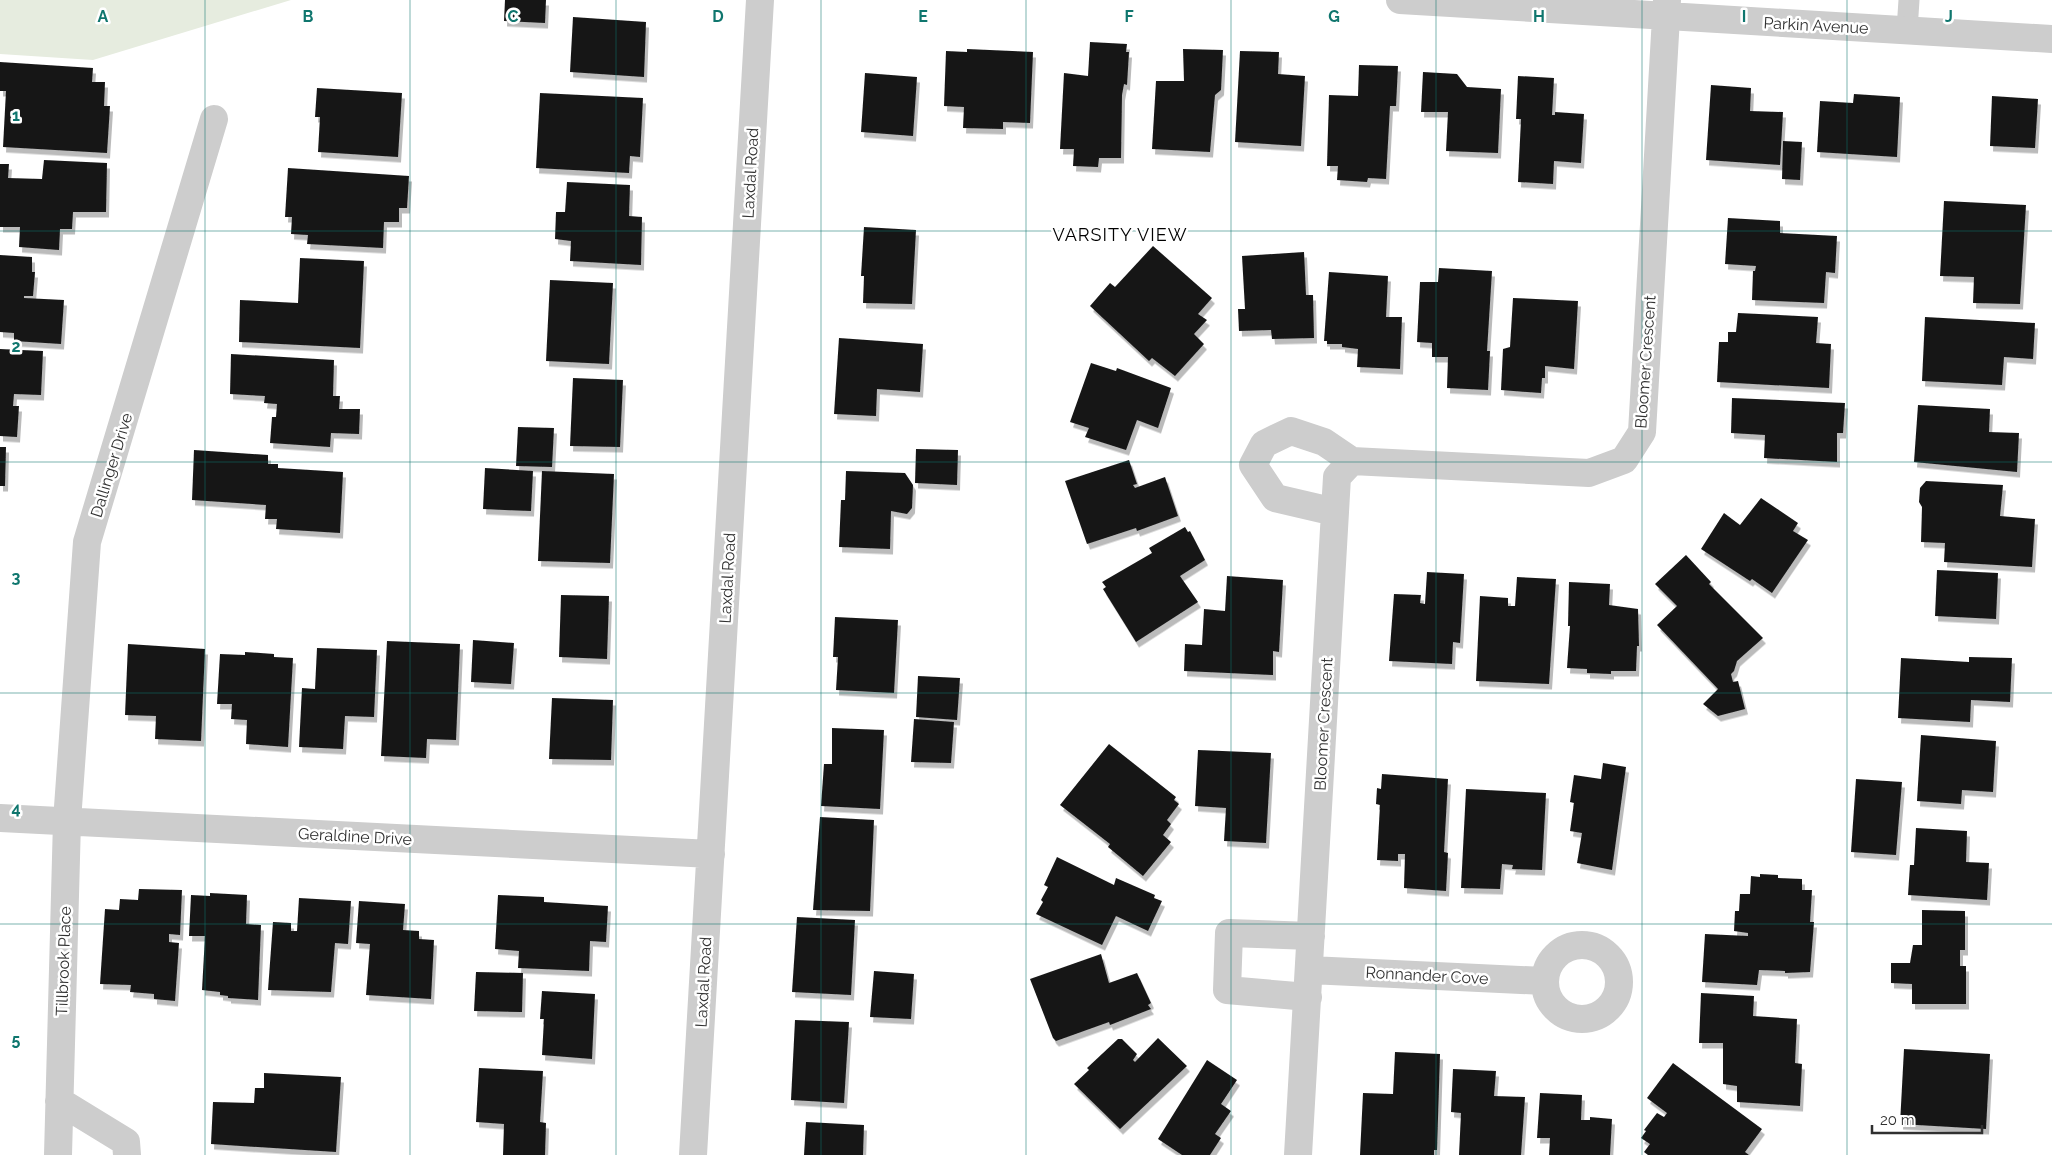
<svg xmlns="http://www.w3.org/2000/svg" width="2052" height="1155" font-family="Raleway,sans-serif">
	<style>
		.green { fill: #e6ecdf }
		.building { fill: #171717; filter: url(#shadow) }
		.lines { fill: none; stroke-linecap: round; stroke-linejoin: round }
		.service { stroke: #cdcdcd; stroke-width: 21 }
		.minor { stroke: #cdcdcd; stroke-width: 28 }
		.grid { fill: none; stroke: #0f766e; stroke-width: 1; stroke-opacity: 0.55 }
		.labels { text-anchor: middle; stroke-width: 5; stroke-linejoin: round; paint-order: stroke }
		.street-label { font-size: 16px; fill: #303030; stroke: #fff }
		.neighbourhood-label { font-size: 18px; letter-spacing: 1px; fill: #000; stroke: #fff }
		.grid-label { font-size: 16px; text-anchor: middle; font-weight: bold; fill: #0f766e; stroke: #fff; stroke-width: 5; stroke-linejoin: round; paint-order: stroke }
	</style>
	<defs>
		<filter id="shadow"><feDropShadow dx="3" dy="5.5" stdDeviation="0" flood-color="#0004"/></filter>
	</defs>
	<rect width="100%" height="100%" fill="#fff"/>
	<path class="green" d="M0,0H291L93,60L0,54Z"/>
	<path class="building" d="M505,0H546L545,23L504,21Z
		M573,17L646,22L644,77L570,72Z
		M1090,42L1127,44L1126,52H1129L1127,85L1124,84L1122,95L1121,158H1099L1098,167L1073,166L1074,149H1060L1064,73L1088,76Z
		M967,49L1033,52L1030,123L1003,122V129L963,128L964,107L944,106L946,51L967,52Z
		M1183,49L1223,50L1221,90L1215,95L1210,152L1152,149L1156,81H1184Z
		M1240,51L1279,52L1278,74L1305,76L1301,146L1235,142Z
		M0,62L93,68L92,82H105L104,106H110L107,153L3,147L6,91H0Z
		M1359,65L1398,66L1396,106H1390L1386,179L1368,178L1367,182L1337,180L1338,166H1327L1329,95L1358,96Z
		M1423,72L1457,74L1467,87L1501,89L1498,153L1446,151L1448,112H1421Z
		M865,73L917,77L913,136L861,132Z
		M1518,76L1554,78L1552,115H1555V112L1584,114L1581,163L1554,161L1553,184L1518,182L1521,119H1516Z
		M1711,85L1751,88L1750,111L1783,112L1780,165L1706,160Z
		M317,88L402,93L398,157L318,152L320,117H315Z
		M540,93L643,98L640,157L630,156L629,173L536,168Z
		M1854,94L1900,97L1897,157L1817,152L1820,101L1853,103Z
		M1992,96L2038,99L2035,148L1990,146Z
		M1783,141L1802,142L1800,180L1782,179Z
		M44,160L107,163L106,212H73L72,229H60L59,250L19,247L20,227H0V164H9L8,178L42,179Z
		M288,168L409,176L407,208H399V222H384L383,248L307,244L308,235L291,234L292,217H285Z
		M567,182L630,185L629,216L642,217L641,265L570,261L571,241L555,239L556,212H565Z
		M1944,201L2026,205L2020,304L1973,303L1974,277L1940,276Z
		M1728,218L1780,221V233L1837,236L1835,273L1826,272L1824,303L1752,300L1753,271H1755L1756,266L1725,264Z
		M864,227L916,230L912,304L863,303L864,276H861Z
		M1153,246L1212,298L1198,314L1207,320L1194,334L1204,344L1175,376L1152,358L1149,361L1090,306L1110,283L1115,287Z
		M1304,252L1306,295H1313L1314,338L1272,339L1271,330L1239,331L1238,309H1245L1242,256Z
		M0,255L32,257V272H35L33,296H24V298L64,300L61,344L14,341V333L0,332Z
		M300,258L364,261L360,348L239,342L240,300L298,303Z
		M1439,268L1492,271L1487,351H1490L1488,390L1447,388L1448,357H1432V343L1417,342L1420,282H1438Z
		M1329,272L1388,276L1386,317H1402L1400,369L1357,367L1358,349L1342,347V344H1327V341H1324Z
		M550,280L613,283L609,364L546,361Z
		M1513,298L1578,301L1574,369L1545,366V378H1542L1541,393L1501,390L1503,349L1510,347Z
		M1738,313L1818,317L1816,343L1831,344L1829,388L1717,382L1719,342H1728V332H1736Z
		M1925,317L2035,323L2033,359L2004,357L2002,385L1922,381Z
		M839,338L923,344L920,392L877,389L876,416L834,414Z
		M0,349L43,351L41,395L14,394L13,406H19L17,437L0,436Z
		M231,354L334,360L333,396H340L339,409H360L359,434L331,433L330,447L270,443L272,417H276L277,404L264,403L265,396L230,394Z
		M1091,363L1116,371L1117,368L1171,388L1158,428L1137,420L1126,450L1085,437L1089,428L1070,422Z
		M573,378L623,380L620,447L570,446Z
		M1732,398L1845,403L1843,433H1837V462L1764,458L1765,435L1731,433Z
		M1918,405L1990,409L1989,432L2019,433L2017,472L1914,462Z
		M518,427L554,428L552,467L516,466Z
		M0,447H6L5,486H0Z
		M916,449L958,450L957,485L915,483Z
		M194,450L268,455V464H278V468L343,472L340,533L276,529L277,519H265L266,505L192,500Z
		M1129,460L1137,484L1133,485L1135,488L1165,477L1178,516L1137,531L1136,528L1087,544L1065,481Z
		M485,468L533,471L531,511L483,509Z
		M542,471L614,474L610,563L538,561Z
		M846,471L905,473L913,485L912,508L907,514L891,511L890,549L839,547L841,500H845Z
		M1926,481L2003,485L2000,516L2035,519L2032,567L1944,562L1945,543L1921,542L1922,507L1919,502L1920,488Z
		M1761,498L1798,523L1793,531L1808,540L1772,593L1752,579L1750,581L1701,549L1724,513L1740,525Z
		M1185,527L1188,532L1190,531L1205,560L1180,576L1198,602L1136,642L1103,589L1106,587L1102,582L1152,553L1149,548Z
		M1686,555L1711,582L1709,584L1763,638L1737,661L1734,671L1731,674L1733,682L1738,681L1745,709L1718,716L1703,704L1718,689L1657,625L1677,606L1655,584Z
		M1937,570L1998,573L1996,619L1935,616Z
		M1427,572L1464,574L1460,643L1453,642L1452,664L1389,661L1394,594L1421,595L1420,603L1425,604Z
		M1227,576L1283,580L1279,652L1273,651V675L1184,671L1185,644L1202,645L1204,609L1225,611Z
		M1517,577L1556,579L1549,684L1476,681L1480,596L1508,598V606H1515Z
		M1569,582L1610,584L1609,605L1638,609L1639,646H1637L1636,671H1611V674L1587,673V669L1567,668L1570,626H1568Z
		M561,595L609,596L607,659L559,657Z
		M835,617L898,620L894,693L836,690L838,657H833Z
		M473,640L514,643L511,684L471,682Z
		M387,641L460,644L456,740L427,739L426,758L381,756Z
		M128,644L205,649L201,741L155,739L156,716L125,715Z
		M317,648L377,650L374,717L345,716L343,749L299,747L302,688L315,689Z
		M245,652L274,654V657L293,658L288,747L246,744L247,720L231,719L232,704H217L220,654L245,655Z
		M1969,657L2012,658L2010,702L1971,700L1970,722L1898,718L1901,658L1969,662Z
		M918,676L960,678L957,720L916,717Z
		M552,698L613,700L611,760L549,759Z
		M914,719L954,722L951,763L911,762Z
		M832,728L884,730L880,809L821,806L824,764H832Z
		M1921,735L1996,741L1993,792L1962,790L1961,804L1917,801Z
		M1109,744L1176,797L1174,800L1179,804L1167,820L1171,824L1163,835L1171,842L1143,876L1108,847L1110,844L1060,805Z
		M1198,750L1271,753L1266,843L1224,841L1226,808L1195,806Z
		M1603,763L1626,767L1612,870L1577,863L1582,833L1570,831L1574,803L1570,802L1574,775L1601,779Z
		M1382,774L1448,779L1444,852L1448,853L1446,891L1404,888L1405,854H1398V861L1377,860L1380,805L1376,804L1377,788L1381,789Z
		M1856,779L1902,782L1896,855L1851,852Z
		M1466,789L1546,793L1542,870L1512,869L1513,865L1502,864L1500,889L1461,888Z
		M820,817L874,820L870,911L813,910Z
		M1916,828L1967,831L1966,862L1989,863L1987,900L1908,895L1910,865H1914Z
		M1057,857L1114,885L1116,878L1155,895L1154,898L1162,901L1148,931L1116,916L1102,945L1036,914L1043,902L1041,900L1048,887L1044,885Z
		M1760,874L1778,875V878L1802,879V890H1812L1810,922H1814L1810,972L1785,973V971L1759,970L1757,985L1702,982L1705,934L1748,936V933L1734,931L1735,911H1739L1740,894H1750L1751,876L1760,877Z
		M139,889L182,890L180,935L169,934V942L179,943L175,1001L154,999V994L130,992L131,985L100,984L105,909L119,910L120,899L138,900Z
		M210,893L247,895L246,924L261,925L258,1000L228,998V996L220,995V992L202,990L205,936H189L191,895L210,896Z
		M498,895L544,897V902L608,906L606,942L590,941L589,971L518,968L519,951L495,949Z
		M299,898L351,901L348,944L335,943L331,992L268,990L273,922L291,923V931H297Z
		M359,901L405,904L403,930L419,931V939L434,940L431,999L366,995L370,944L356,943Z
		M1922,910L1965,911V950H1960V966H1966V1004H1912V984L1891,983V963H1910L1913,945H1922Z
		M797,917L855,920L851,995L792,992Z
		M1101,954L1109,983L1137,973L1151,1003L1148,1005L1151,1009L1110,1025L1109,1022L1056,1041L1053,1038L1030,979Z
		M874,971L914,974L911,1019L870,1017Z
		M476,972L523,973L522,1012L474,1011Z
		M542,991L595,994L592,1059L542,1055L544,1019H540Z
		M1701,993L1754,996L1753,1016L1797,1019L1795,1063L1802,1064L1800,1106L1737,1102V1086L1723,1084V1043H1699Z
		M795,1020L849,1022L844,1103L791,1100Z
		M1158,1038L1187,1066L1120,1129L1074,1084L1089,1070L1087,1068L1118,1039H1122L1137,1054L1133,1060L1135,1062Z
		M1904,1049L1990,1054L1986,1129L1900,1124Z
		M1395,1052L1440,1054L1437,1150H1434V1155H1360L1363,1093L1393,1094Z
		M1207,1060L1237,1080L1221,1104L1231,1111L1215,1134L1221,1138L1210,1155H1182L1158,1139Z
		M1673,1063L1762,1129L1745,1152L1749,1155H1648L1644,1152L1650,1144L1641,1138L1646,1131L1644,1130L1657,1113L1664,1117L1667,1113L1647,1098Z
		M479,1068L543,1071L540,1122L546,1123L545,1155H503L504,1124L476,1122Z
		M1453,1069L1496,1071L1494,1096L1525,1097L1521,1155H1459L1461,1113L1451,1112Z
		M264,1073L341,1077L336,1152L211,1144L213,1102L254,1103L255,1088H264Z
		M1540,1093L1582,1095L1581,1120H1590V1117L1612,1119L1610,1155H1549L1550,1138H1537Z
		M806,1122L864,1125L863,1155H804Z"/>
	<g class="lines">
		<path class="service" d="M1907,30L1909,0"/>
		<path class="minor" d="M1400,0L2052,39
			M1335,512L1275,498L1253,465L1264,444L1291,431L1324,442L1352,461
			M0,818L711,854
			M1545 982a37 37 0 1 1 74 0a37 37 0 1 1-74 0Z
			M1310,970L1544,981
			M1308,997L1227,990L1229,933L1311,936
			M59,1101L126,1142L127,1155
			M58,1155L67,821L87,542L214,119
			M693,1155L760,0
			M1298,1155L1337,477L1352,461L1589,473L1624,460L1642,432L1667,0"/>
	</g>
	<path class="grid" d="M205,0V1155M410,0V1155M616,0V1155M821,0V1155M1026,0V1155M1231,0V1155M1436,0V1155M1642,0V1155M1847,0V1155M0,231H2052M0,462H2052M0,693H2052M0,924H2052"/>
	<g class="labels">
		<g class="street-label">
			<text transform="translate(1816 25) rotate(3)" y="6">Parkin Avenue</text>
			<text transform="translate(750 173) rotate(-87)" y="6">Laxdal Road</text>
			<text transform="translate(1645 362) rotate(-86)" y="6">Bloomer Crescent</text>
			<text transform="translate(111 465) rotate(-73)" y="6">Dallinger Drive</text>
			<text transform="translate(727 578) rotate(-87)" y="6">Laxdal Road</text>
			<text transform="translate(1323 724) rotate(-87)" y="6">Bloomer Crescent</text>
			<text transform="translate(355 836) rotate(3)" y="6">Geraldine Drive</text>
			<text transform="translate(63 961) rotate(-88)" y="6">Tillbrook Place</text>
			<text transform="translate(1427 975) rotate(3)" y="6">Ronnander Cove</text>
			<text transform="translate(703 982) rotate(-87)" y="6">Laxdal Road</text>
		</g>
		<g class="neighbourhood-label">
			<text x="1120" y="241">VARSITY VIEW</text>
		</g>
	</g>
	<g class="grid-label">
		<text x="103" y="22">A</text>
		<text x="308" y="22">B</text>
		<text x="513" y="22">C</text>
		<text x="718" y="22">D</text>
		<text x="923" y="22">E</text>
		<text x="1129" y="22">F</text>
		<text x="1334" y="22">G</text>
		<text x="1539" y="22">H</text>
		<text x="1744" y="22">I</text>
		<text x="1949" y="22">J</text>
		<text x="16" y="121">1</text>
		<text x="16" y="352">2</text>
		<text x="16" y="583">3</text>
		<text x="16" y="814">4</text>
		<text x="16" y="1045">5</text>
	</g>
	<path d="M1872 1125v8h110v-8" fill="none" stroke="#303030" stroke-width="2.5"/>
	<text x="1880" y="1125" font-size="15" fill="#303030" stroke="#ffffff" stroke-width="4" paint-order="stroke">20 m</text>
</svg>
